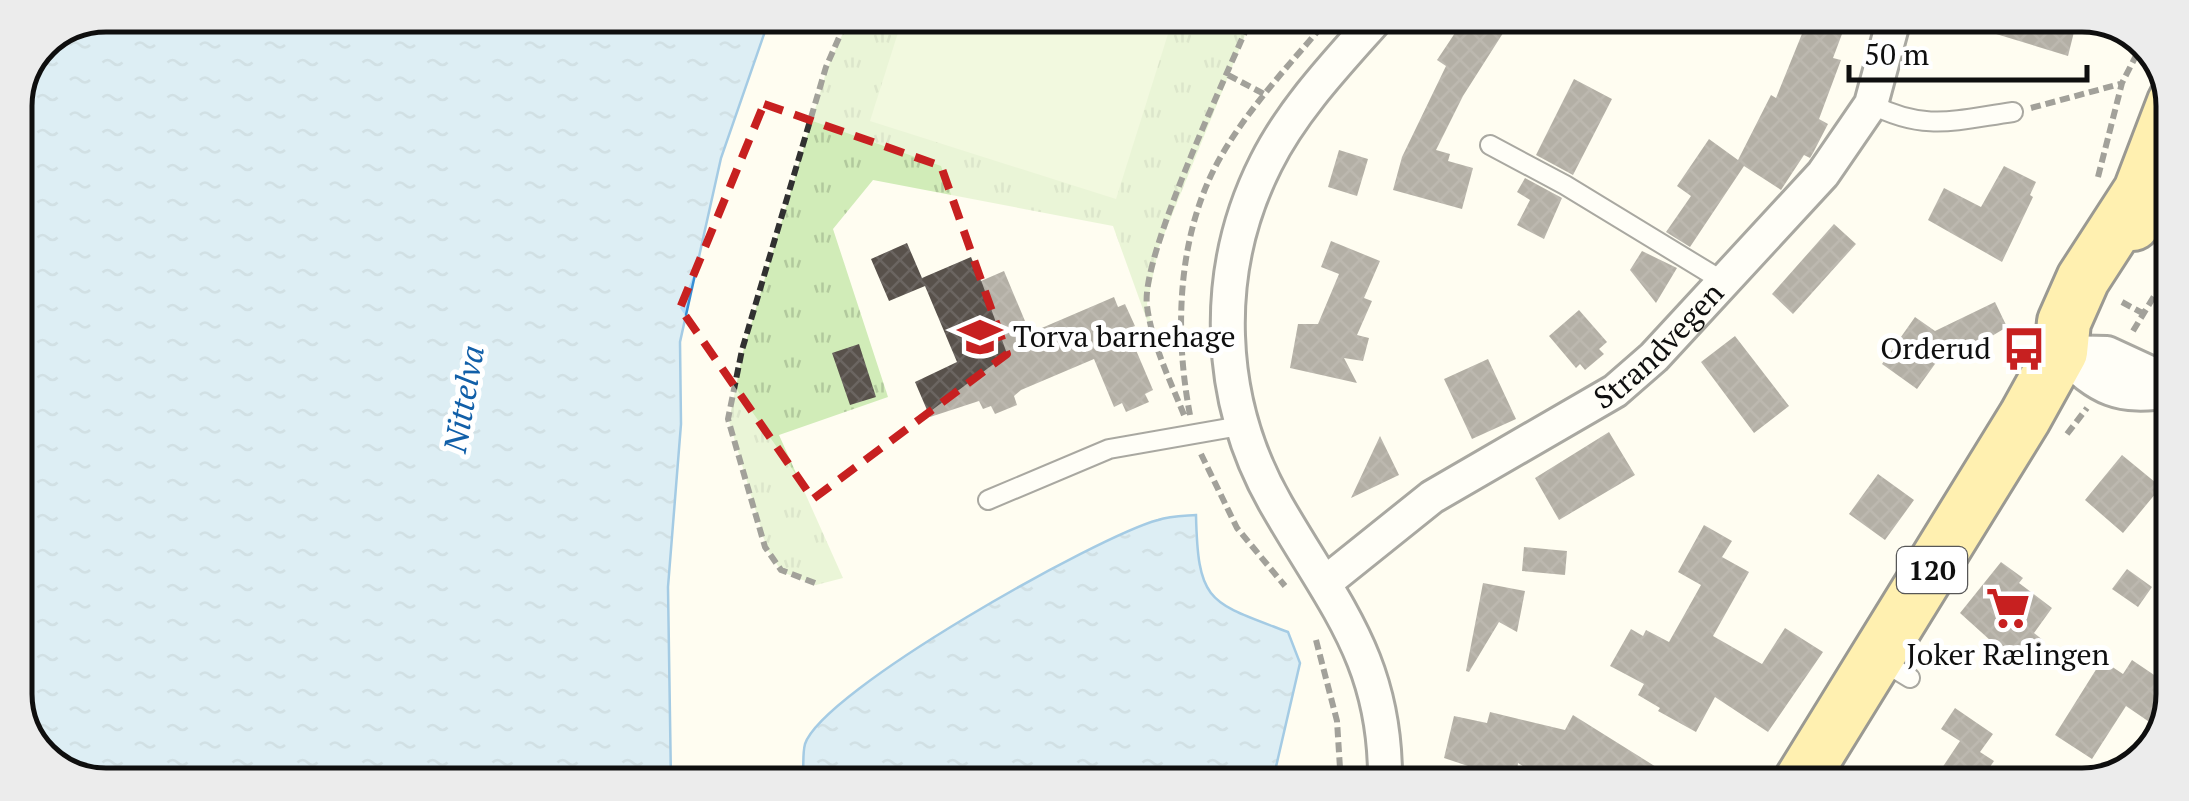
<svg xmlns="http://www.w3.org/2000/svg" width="2189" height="801" font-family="'PT Serif',serif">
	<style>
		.grass { fill: url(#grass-tufts) }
		.pitch { fill: #e3f3cb }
		.water { fill: url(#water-ripples); stroke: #378ed4; stroke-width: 2.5 }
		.building { fill: url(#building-cross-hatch) }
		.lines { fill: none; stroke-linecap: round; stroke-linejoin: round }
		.service-casing { stroke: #424242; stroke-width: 22 }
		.minor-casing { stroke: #424242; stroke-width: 38 }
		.primary-casing { stroke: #202020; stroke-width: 58 }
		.path { stroke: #313131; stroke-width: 6; stroke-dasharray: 10 5; stroke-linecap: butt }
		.service { stroke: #fff; stroke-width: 18 }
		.minor { stroke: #fff; stroke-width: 32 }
		.primary { stroke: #fedf62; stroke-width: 52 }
		.marked { fill: none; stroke: #c72020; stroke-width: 8; stroke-dasharray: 20 12; stroke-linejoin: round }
		.labels { text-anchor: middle; stroke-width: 10; stroke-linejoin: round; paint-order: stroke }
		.shield { fill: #fff; stroke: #575757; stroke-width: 2.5 }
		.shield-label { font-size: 28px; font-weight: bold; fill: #0f0f0f }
		.poi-label { font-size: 30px; fill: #0f0f0f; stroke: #fff; text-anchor: start }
		.street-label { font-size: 30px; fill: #0f0f0f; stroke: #fff }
		.water-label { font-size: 32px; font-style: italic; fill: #115fa8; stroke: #fff }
		.rim { fill: none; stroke: #0f0f0f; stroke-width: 5 }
	</style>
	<defs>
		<pattern id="grass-tufts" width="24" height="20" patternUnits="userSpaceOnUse" patternTransform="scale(2.5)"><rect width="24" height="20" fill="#d1ecb8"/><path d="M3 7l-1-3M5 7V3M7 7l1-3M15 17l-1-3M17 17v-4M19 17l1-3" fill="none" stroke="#b2c99d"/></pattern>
		<pattern id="water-ripples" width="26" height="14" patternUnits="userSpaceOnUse" patternTransform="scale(2.5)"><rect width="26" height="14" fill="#b3dcf9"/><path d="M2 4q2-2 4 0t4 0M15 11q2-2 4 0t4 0" fill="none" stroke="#99bcd4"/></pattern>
		<pattern id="building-cross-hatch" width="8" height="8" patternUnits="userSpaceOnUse" patternTransform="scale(2.5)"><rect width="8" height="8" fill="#58514b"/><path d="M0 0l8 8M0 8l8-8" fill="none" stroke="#6b6561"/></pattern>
	</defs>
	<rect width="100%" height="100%" fill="#fffdf1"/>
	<path class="grass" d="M850,17L1252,18L1159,247L1147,304L1158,351L1113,226L873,180L833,229L888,397L779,435L843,578L816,585L782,572L767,549L729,421L743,352L827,69Z"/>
	<path class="pitch" d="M903,17L1173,18L1116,199L870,121Z"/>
	<path class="water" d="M106,15L770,17L721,158L680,342L681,424L668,587L671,782L76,781L33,750L15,701V101L42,41Z
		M1196,515C1198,604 1209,602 1288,632L1300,663L1272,784L803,783C804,772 802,755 805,744C823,690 1098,536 1158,520C1170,516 1184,516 1196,515Z"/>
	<path class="building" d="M1465,18L1512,19L1463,96L1436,150L1450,154L1448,161L1473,168L1462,209L1393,190L1402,157L1446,66L1437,60Z
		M1808,19L1845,26L1833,58L1841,60L1819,119L1828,124L1813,153L1810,158L1804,155L1781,190L1744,166L1690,247L1666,232L1691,196L1677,186L1709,139L1738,160L1771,95L1776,98Z
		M1974,20H2077L2068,56L1973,27Z
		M1574,79L1612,99L1573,175L1536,155Z
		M1339,150L1368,159L1357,196L1328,187Z
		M2004,166L2036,182L2030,195L2033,197L2002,262L1928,220L1944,188L1981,207Z
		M1525,178L1562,198L1544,239L1517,225L1530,200L1517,192Z
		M1834,224L1856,244L1793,314L1772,294Z
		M1331,241L1380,261L1364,298L1372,301L1357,335L1369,338L1363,361L1344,358L1357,383L1290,368L1298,324H1318L1339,274L1321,267Z
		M907,243L922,278L971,257L981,281L1004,271L1030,333L1114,297L1118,307L1125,304L1135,326L1127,329L1153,390L1145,394L1149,402L1126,412L1122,403L1114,407L1094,359L1021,390L1014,396L1017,405L995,414L991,406L983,409L979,401L930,417L915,382L957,362L925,286L889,301L871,259Z
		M1642,251L1677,268L1656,303L1630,270Z
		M1995,302L2007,327L1960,355L1953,339L1917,389L1882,364L1915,317L1935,331Z
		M1579,310L1607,342L1599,349L1604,354L1585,370L1580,364L1576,368L1549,336Z
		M1735,336L1789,406L1754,433L1701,362Z
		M859,344L876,397L850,405L832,353Z
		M1488,359L1516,419L1472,439L1444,379Z
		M1609,432L1635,475L1559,520L1535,478Z
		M1380,436L1399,475L1351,498Z
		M2122,455L2161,487L2123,533L2085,500Z
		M1878,474L1914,500L1885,540L1849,514Z
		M1704,525L1732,541L1722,557L1749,572L1713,636L1762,664L1785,628L1823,652L1768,732L1715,697L1696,732L1658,711L1660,708L1638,695L1644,684L1610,666L1631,629L1643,636L1646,630L1669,642L1701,585L1678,572Z
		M1524,547L1567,551L1565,575L1522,571Z
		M2001,562L2023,578L2019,583L2052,608L2034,633L2044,641L2022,669L1960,613Z
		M2127,569L2152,587L2138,607L2112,589Z
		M1483,583L1525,591L1517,632L1499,622L1469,672L1466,671Z
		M2102,660L2123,674L2132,660L2169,685V725L2164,732L2126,706L2092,759L2055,735Z
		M1955,708L1993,734L1980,752L1994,761L1977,786H1930L1960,741L1941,729Z
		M1490,712L1565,730L1573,715L1685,785H1554L1518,763L1515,785L1472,784L1474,768L1444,758L1454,716L1487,723Z"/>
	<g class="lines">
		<g class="service-casing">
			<path id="service" d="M1871,104C1925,132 1956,120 2013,112
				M1490,145L1565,185L1721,280
				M988,500L1109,449L1240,426
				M1882,661L1910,678"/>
		</g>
		<g class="minor-casing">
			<g id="minor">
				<path d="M1377,18C1337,63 1293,109 1266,163C1211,272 1216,401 1277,506C1334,605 1387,661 1385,784"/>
				<path d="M2061,352C2101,390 2117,399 2172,391"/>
				<path d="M2061,352L2107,353L2172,383"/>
				<path id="s1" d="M1326,582L1432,497L1615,391L1654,357L1823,174L1871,104L1894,19"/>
			</g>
		</g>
		<g class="primary-casing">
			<path id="primary" d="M2133,224L2140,191L2174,102
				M1798,785L2025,417L2061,352L2064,322L2083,279L2140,191"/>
		</g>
		<path class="path" d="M1228,75L1266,95
			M15,102L33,101
			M2031,108L2120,84
			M2098,177L2122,83L2143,42
			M2170,265L2172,280
			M2122,302L2144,314
			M2133,331L2159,288L2173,253
			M1184,415C1170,380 1152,344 1147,306C1140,257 1228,73 1251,18
			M1190,415C1174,332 1177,234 1220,158C1249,107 1291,63 1329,18
			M2067,434L2087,408
			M1201,454L1237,528L1285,586
			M815,583L781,570L765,547L728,419L742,350L826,67L848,17
			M1316,640L1337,721L1341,784"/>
		<use href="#service" class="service"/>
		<use href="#minor" class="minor"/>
		<use href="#primary" class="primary"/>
	</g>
	<path d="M0 0H2189V801H0ZM764,104L941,166L1007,354L813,499L680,308Z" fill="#fffdf1" fill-opacity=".55" fill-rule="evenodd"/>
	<path class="marked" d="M764,104L941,166L1007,354L813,499L680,308Z"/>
	<defs>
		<g id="school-bare" transform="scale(3.45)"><path d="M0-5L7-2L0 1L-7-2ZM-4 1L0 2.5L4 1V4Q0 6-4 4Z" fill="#c72020" stroke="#fff" stroke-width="2.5" paint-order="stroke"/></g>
		<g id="bus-bare" transform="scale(3.45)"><path d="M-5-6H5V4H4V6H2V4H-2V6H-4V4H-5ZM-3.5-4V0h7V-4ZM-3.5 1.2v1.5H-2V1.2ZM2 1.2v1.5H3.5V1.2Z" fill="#c72020" stroke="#fff" stroke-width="2.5" paint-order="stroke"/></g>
		<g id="supermarket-bare" transform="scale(3.45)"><path d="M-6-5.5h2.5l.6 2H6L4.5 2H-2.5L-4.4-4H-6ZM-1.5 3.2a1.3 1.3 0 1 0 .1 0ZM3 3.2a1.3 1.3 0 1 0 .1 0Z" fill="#c72020" stroke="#fff" stroke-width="2.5" paint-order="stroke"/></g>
	</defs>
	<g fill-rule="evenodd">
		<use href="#school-bare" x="980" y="337"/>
		<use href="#bus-bare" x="2024" y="349"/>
		<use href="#supermarket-bare" x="2008" y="608"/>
	</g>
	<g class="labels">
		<rect class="shield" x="1897" y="547" width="70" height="46" rx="8"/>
		<g class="shield-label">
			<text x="1932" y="580">120</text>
		</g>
		<g class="poi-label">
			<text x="1013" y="347">Torva barnehage</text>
			<text x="1991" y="359" text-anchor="end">Orderud</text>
			<text x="2008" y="665" text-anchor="middle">Joker Rælingen</text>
		</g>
		<g class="street-label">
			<text dy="10" stroke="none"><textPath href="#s1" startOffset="410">Strandvegen</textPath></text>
		</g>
		<g class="water-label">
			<text transform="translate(464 399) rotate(-80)" y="11">Nittelva</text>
		</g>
	</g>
	<path d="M0 0H2189V801H0ZM106 32H2082A74 74 0 0 1 2156 106V694A74 74 0 0 1 2082 768H106A74 74 0 0 1 32 694V106A74 74 0 0 1 106 32Z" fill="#ececec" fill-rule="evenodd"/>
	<path class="rim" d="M106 32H2082A74 74 0 0 1 2156 106V694A74 74 0 0 1 2082 768H106A74 74 0 0 1 32 694V106A74 74 0 0 1 106 32Z"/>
	<path d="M1849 65v15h238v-15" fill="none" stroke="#0f0f0f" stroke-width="5"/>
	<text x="1864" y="65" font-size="30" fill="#0f0f0f" stroke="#ffffff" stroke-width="8" paint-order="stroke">50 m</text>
</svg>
